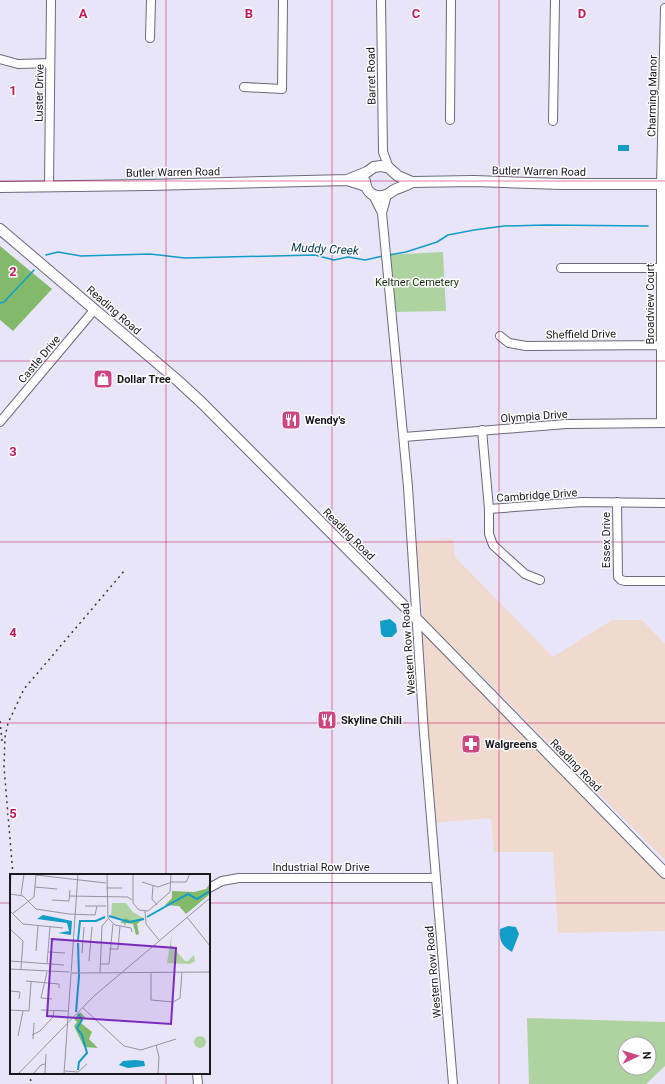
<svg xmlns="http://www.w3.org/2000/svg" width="665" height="1084" font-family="Roboto,sans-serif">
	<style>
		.commercial { fill: #f0d9ce }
		.green { fill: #aed3a0; fill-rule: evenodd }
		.forest { fill: #82b96b }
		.water { fill: #119dc8 }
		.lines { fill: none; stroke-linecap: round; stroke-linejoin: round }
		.stream { stroke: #119dc8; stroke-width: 1.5 }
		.minor-casing { stroke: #6c697a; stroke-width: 10 }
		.major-casing { stroke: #6c697a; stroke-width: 12 }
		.minor { stroke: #fff; stroke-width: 8 }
		.major { stroke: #fff; stroke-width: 10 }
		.rail { stroke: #37353e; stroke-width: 1.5; stroke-dasharray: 2 4; stroke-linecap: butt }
		.grid { fill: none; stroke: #c2185b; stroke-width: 1; stroke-opacity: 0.55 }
		.labels { text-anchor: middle; stroke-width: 3; stroke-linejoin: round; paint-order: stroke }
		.street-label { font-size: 11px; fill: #19181f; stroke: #fff }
		.park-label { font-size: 11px; fill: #1a3010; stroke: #fff }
		.poi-label { font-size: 11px; font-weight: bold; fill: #19181f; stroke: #fff; text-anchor: start }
		.water-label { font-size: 12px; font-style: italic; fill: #01384a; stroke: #fff }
		.inset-river { fill: none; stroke: #119dc8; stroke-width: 2 }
		.inset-road { fill: none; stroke: #9693a2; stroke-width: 1 }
		.view { fill: #7b2cbf; fill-opacity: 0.15; stroke: #7b2cbf; stroke-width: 2 }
		.inset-edge { fill: none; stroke: #19181f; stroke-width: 2 }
		.grid-label { font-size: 13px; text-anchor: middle; font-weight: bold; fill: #c2185b; stroke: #fff; stroke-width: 3; stroke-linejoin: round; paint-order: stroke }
	</style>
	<rect width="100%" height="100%" fill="#e9e5f9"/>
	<path class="commercial" d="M453,539L455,557L553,657L612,620H642L665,644V860L423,617L416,541Z
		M418,620L665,873V931L558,933L553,852H494L491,818L431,823Z"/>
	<path class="green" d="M443,252L446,311L395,312L386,255Z
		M527,1018L665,1022V1066L646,1084H529ZM625,1044H649V1068H625Z"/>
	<path class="forest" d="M0,246L52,289L13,331L0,320Z"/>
	<path class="water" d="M618,145H629V151H618Z
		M390,619L396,624L397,632L392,637H384L381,634L380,621Z
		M508,926L516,927L519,934L512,952C502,946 499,941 500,929Z"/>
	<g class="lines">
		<path class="stream" d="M46,255L58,252L81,256L150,254L185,258L315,255L334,260L348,257L365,260L383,256
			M389,255L406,252L437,242L448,235L474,230L504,226L546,225L648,226
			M0,303L4,302L34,270"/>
		<g class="minor-casing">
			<path id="minor" d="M381,0L383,152L389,168
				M150,38L151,0
				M0,59L18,64L50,63
				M244,87L282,89L283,0
				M450,120L451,0
				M553,121L555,0
				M49,186L51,0
				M373,195L382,213
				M387,195L382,213L408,487L424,733L453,1084
				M561,268H665
				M500,336L509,343L526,346L665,345
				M0,422L95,309
				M661,423V184L665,8
				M482,430L489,509L582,502L665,503
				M404,437L566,424L665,423
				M617,502L618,577L621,580L625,581H665
				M489,509V534L493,545L525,574L540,580
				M209,888L222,881L239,878H436
				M197,1073L198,1084"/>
		</g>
		<g class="major-casing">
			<path id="major" d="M347,180L367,172L374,167L381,166L389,168L398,176L412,182L474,181L561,184H665
				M365,181C366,192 374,199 386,195C389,194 391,192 394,190C400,187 406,186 412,182
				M0,187L150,185L347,180L366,186
				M0,229L176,379L202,403L404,606L665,873"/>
		</g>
		<use href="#minor" class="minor"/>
		<use href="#major" class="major"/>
		<path class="rail" d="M0,721L2,741
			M13,875L4,767L5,737L8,723L24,689L125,570
			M30,1073L31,1084"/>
	</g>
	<path class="grid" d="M166,0V875M332,0V1084M499,0V1084M0,181H665M0,361H665M0,542H665M0,723H665M0,903H11M209,903H665M166,1073V1084"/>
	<defs>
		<g id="shop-square" transform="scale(1)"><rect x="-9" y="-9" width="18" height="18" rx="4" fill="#cd4581" stroke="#fff"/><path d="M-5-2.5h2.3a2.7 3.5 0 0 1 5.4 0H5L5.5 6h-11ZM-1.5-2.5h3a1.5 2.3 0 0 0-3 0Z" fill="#fff"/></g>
		<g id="restaurant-square" transform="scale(1)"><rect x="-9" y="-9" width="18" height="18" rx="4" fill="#cd4581" stroke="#fff"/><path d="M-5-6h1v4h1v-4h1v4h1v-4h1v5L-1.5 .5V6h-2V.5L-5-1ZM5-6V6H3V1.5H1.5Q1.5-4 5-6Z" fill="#fff"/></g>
		<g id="pharmacy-square" transform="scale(1)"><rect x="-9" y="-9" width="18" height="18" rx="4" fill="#cd4581" stroke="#fff"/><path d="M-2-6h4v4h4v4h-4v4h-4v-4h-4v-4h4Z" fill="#fff"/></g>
	</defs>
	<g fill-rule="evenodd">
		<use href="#shop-square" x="103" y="379"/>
		<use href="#restaurant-square" x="291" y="420"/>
		<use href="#restaurant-square" x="327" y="720"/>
		<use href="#pharmacy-square" x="471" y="744"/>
	</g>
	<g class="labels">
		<g class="street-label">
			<text transform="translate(371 76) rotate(-91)" y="4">Barret Road</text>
			<text transform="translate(39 93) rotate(-89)" y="4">Luster Drive</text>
			<text transform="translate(652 96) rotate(-89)" y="4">Charming Manor</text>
			<text transform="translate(539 171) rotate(1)" y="4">Butler Warren Road</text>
			<text transform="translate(173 172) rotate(-1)" y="4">Butler Warren Road</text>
			<text transform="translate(650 304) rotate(-90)" y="4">Broadview Court</text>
			<text transform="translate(114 310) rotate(41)" y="4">Reading Road</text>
			<text transform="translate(581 334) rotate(-1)" y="4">Sheffield Drive</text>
			<text transform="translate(39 359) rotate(-50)" y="4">Castle Drive</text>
			<text transform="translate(534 416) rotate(-4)" y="4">Olympia Drive</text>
			<text transform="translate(537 495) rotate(-4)" y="4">Cambridge Drive</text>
			<text transform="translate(349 534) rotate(45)" y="4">Reading Road</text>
			<text transform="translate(606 540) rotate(-90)" y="4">Essex Drive</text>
			<text transform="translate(408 649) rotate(-94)" y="4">Western Row Road</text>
			<text transform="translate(576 765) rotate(46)" y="4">Reading Road</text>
			<text x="321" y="871">Industrial Row Drive</text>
			<text transform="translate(433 972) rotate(-95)" y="4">Western Row Road</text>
		</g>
		<g class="park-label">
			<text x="417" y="286">Keltner Cemetery</text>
		</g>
		<g class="poi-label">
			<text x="117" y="383">Dollar Tree</text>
			<text x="305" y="424">Wendy's</text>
			<text x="341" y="724">Skyline Chili</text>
			<text x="485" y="748">Walgreens</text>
		</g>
		<g class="water-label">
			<text transform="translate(325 249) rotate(3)" y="4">Muddy Creek</text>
		</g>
	</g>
	<g transform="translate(10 874)">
		<rect width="200" height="200" fill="#e9e5f9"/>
		<path d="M102,29H116L123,38L135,45L127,48L104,43L101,42ZM162,58L161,71L175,87H178L184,81L185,87L180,90L157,89ZM184 168a6 6 0 1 1 12 0a6 6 0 1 1-12 0Z" fill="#aed3a0"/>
		<path d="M200,9V20L176,40L169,32L155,31L162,24V17L184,18L196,15ZM116,44L121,47L134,44L127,50L129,60L126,61L123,50L116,49L115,52L114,49H110ZM70,138L75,143L71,149L82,158L79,165L88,174L74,173L64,152L67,148L64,145Z" fill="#82b96b"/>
		<path d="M33,41L62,47L61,61L48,59L59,57L57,49L27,45ZM125,186L134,187L135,192L118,194L109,191L113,187Z" fill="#119dc8"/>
		<path class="inset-river" d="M99,42L119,48L134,45M137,43L178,20L187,25L200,17M68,66L70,47H86L95,43M66,138L69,102L68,69M68,140L72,146L67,154L72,161L77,179L69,188L68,196"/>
		<path class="inset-road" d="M97,0L98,44L105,51L121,54L122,58M123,0V29L129,36L138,37L160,18L161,0M26,1L96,9M132,8L148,13L162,8H176L180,0M143,12L142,25L147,31M25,13L47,15M96,14H112M0,18L1,0M0,20L13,22L26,35L59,40L85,41L87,32M11,21L14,0M59,22L118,23L122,26M42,26L59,27L60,16M75,32H96M0,37L13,50L53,54M135,37L136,50L149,66M2,40L24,23L26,1M177,43L200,72M0,55L13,67L11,95M39,65L90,69M99,75H108L110,52M26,77L28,52M38,78L55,79M72,79L74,53M0,87L54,91M79,87L82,53M37,90L40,53M90,90H99L103,50M0,95L59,98M37,98L31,124L42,125M62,99L200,98M90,99L92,52L98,45M141,99V126L163,128L170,124L172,98M16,107L49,110V114M0,117L10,118L9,125M73,134L114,172L131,176L166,165M0,136L19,137L21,108M31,136L58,137M22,161L30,157L43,143L44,136M8,162L13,137M23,165L24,149M146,171L149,183L148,200M55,197L68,198L77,190M8,200L84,122L200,24M23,200L31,191L35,190M35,200L36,180M54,200L68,0"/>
		<path class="view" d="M42,65L166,74L161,150L37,142Z"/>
		<rect width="200" height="200" class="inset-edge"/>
	</g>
	<g class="grid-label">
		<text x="83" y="18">A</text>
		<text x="249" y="18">B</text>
		<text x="416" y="18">C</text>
		<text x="582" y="18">D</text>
		<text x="13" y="95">1</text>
		<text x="13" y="276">2</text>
		<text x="13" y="456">3</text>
		<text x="13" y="637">4</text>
		<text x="13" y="818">5</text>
	</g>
	<g transform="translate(637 1056) rotate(86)"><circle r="19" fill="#ffffff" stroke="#a3a3a5"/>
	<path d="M0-3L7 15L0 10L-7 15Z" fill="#cd4581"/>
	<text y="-6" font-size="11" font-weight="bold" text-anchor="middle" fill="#19181f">N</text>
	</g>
</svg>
